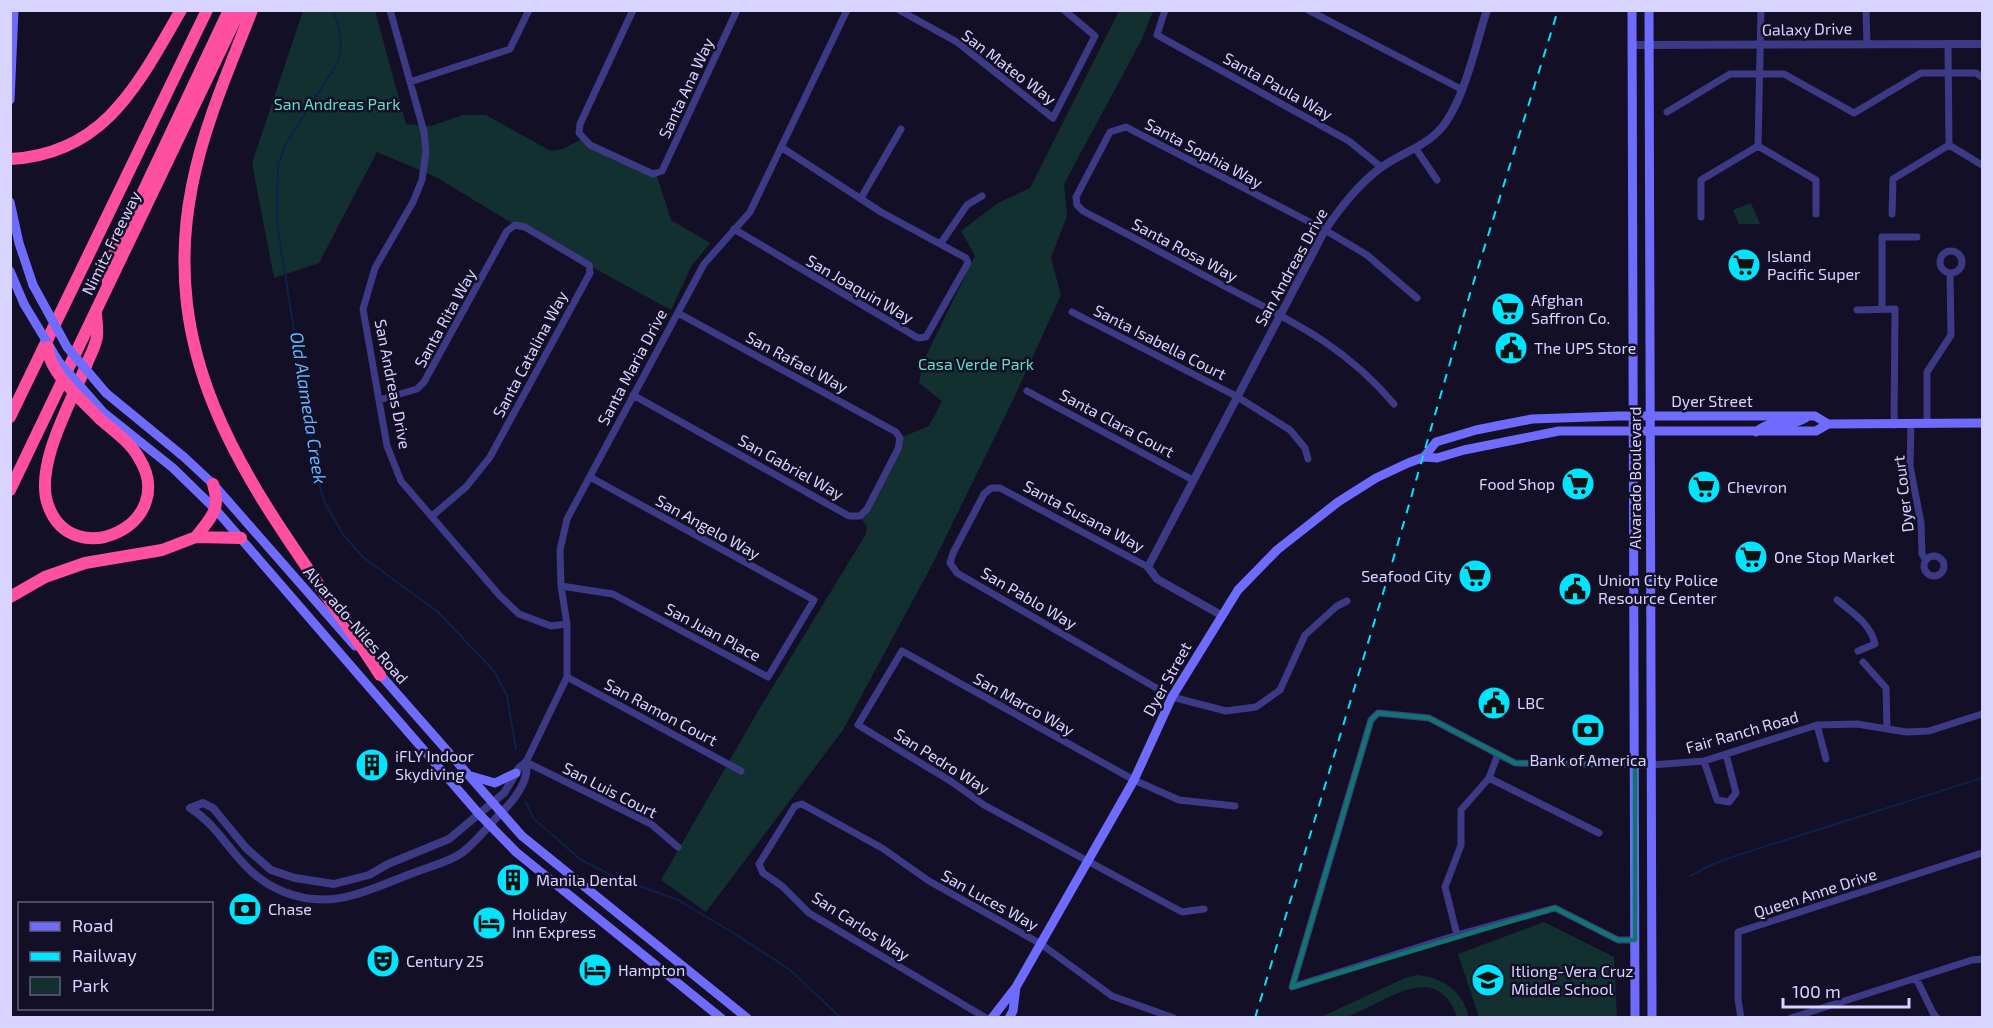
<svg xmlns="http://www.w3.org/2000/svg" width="1993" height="1028" font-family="'Exo 2',sans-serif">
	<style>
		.green { fill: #12302f }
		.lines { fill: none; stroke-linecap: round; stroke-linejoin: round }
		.stream { stroke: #0c2248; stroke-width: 2 }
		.minor { stroke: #3d3a85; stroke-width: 7 }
		.tertiary { stroke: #3d3a85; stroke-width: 8 }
		.secondary { stroke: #6f6bff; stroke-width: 9 }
		.motorway { stroke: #ff4fa3; stroke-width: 12 }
		.rail { stroke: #00e5ff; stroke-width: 2; stroke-dasharray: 9 8; stroke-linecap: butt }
		.secondary-bridge { stroke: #6f6bff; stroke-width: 9 }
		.motorway-bridge { stroke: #ff4fa3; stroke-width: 12 }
		.marked { fill: none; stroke: #0f766e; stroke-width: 4.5; stroke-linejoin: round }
		.labels { text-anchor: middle; stroke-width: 5; stroke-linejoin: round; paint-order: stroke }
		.street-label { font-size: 16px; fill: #d9d4ff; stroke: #130f26 }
		.park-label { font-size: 16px; fill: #5fe0c0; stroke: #130f26 }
		.poi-label { font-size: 16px; fill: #d9d4ff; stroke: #130f26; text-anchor: start }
		.water-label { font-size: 18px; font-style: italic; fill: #62b6ff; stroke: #130f26 }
	</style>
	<rect width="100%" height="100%" fill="#130f26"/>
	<path class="green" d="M303,11H375L406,124L431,126L463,115H486L551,151L563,149L581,139L656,173L671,220L710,243L691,267L671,310L515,225L436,177L377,152L319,263L274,278L252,163Z
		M1119,11H1153L1142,39L1064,184L1067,216L1051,258L1061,295L1013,400L933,563L843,730L706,912L661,880L758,711L866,534L867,527L860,516L900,438L929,426L942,401L919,383L923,362L975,256L961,231L998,203L1030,188Z
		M1751,203L1760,224H1739L1733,210Z
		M1544,922L1614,957L1617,1017H1479L1458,954Z
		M1417,975C1442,977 1463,991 1469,1017H1457C1436,958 1385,1003 1349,1016C1341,1019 1330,1018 1321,1017L1405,978Z"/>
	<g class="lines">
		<path class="stream" d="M332,10C341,28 343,43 338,62L286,144L278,164L277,223L317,476L324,501L344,536L364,558L438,612L494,671L507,696L516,749
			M526,802L533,818L581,860L617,878L678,900L735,934L789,969L841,1018
			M1690,876L1711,865L1738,855L1982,778"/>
		<path class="minor" d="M390,10L424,132L426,151L422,180L413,202L375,268L363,309L387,446L401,481L500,596L519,614L551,626L567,624
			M633,10L580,124L579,133L590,145L653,174L662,171L737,10
			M899,10L957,42L1053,118L1095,36L1064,10
			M1165,10L1157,35L1349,141L1381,167
			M1308,10L1461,89
			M1761,10L1758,146L1816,180V214
			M1866,10L1867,44
			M1948,44L1949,145L1982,165
			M410,82L510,49L529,10
			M1667,112L1730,74H1784L1854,113L1921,73H1976L1982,77
			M1416,149L1437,180
			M861,198L901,129
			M1892,214L1893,179L1949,145
			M1701,217V180L1758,146
			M734,229L918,338L926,337L968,263L966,258L881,212L781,147
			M941,243L967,205L982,196
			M1940 262a11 11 0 1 1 22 0a11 11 0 1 1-22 0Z
			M1882,309V237H1917
			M1857,310L1895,309L1894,425
			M1072,312L1236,396L1290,430L1305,448L1308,459
			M1027,391L1193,480
			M633,395L849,516H860L867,509L898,449L900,438L896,432L678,313
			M379,400L417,389L424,382L507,231L515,225L525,227L589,265L590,273L490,457L466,487L432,516
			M1394,404C1344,345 1293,322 1226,287C1179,262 1131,236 1083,211L1077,205L1076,197L1110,132L1126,127L1325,230L1367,255L1417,298
			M1911,424L1910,466L1921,523L1922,554L1926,560
			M1927,424V372L1951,335L1950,273
			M1924 566a10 10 0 1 1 20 0a10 10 0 1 1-20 0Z
			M1148,567L1000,488H991L984,494L953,553L950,563L957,573L1172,697L1226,711L1256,707L1280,690L1305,635L1337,606L1347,601
			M561,586L613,594L768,677L814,600L590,477
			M1837,600C1853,613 1870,623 1875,644L1858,651
			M1863,662L1886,688L1887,728
			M567,677L741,771
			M1817,725L1826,759
			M1704,761L1717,800L1729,802L1736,793L1726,754
			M1489,778L1498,754
			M678,847L651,824L526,762L567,677V624L561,586L560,550L567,519L704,264L750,212L847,10
			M1204,909L1182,912L984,805L952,782L858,725L902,651L1134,780L1179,800L1235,806
			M1457,935L1445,887L1461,845V810L1489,778L1599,833
			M1635,940H1618L1555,908L1457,935L1292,987L1371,720L1378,713L1429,718L1515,763L1652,765L1704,761L1817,725L1857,724L1906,732L1929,731L1982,714
			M1916,978L1933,1013L1937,1018
			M986,1018L809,913L782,886L763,873L759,864L795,806L802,804L882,848L929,881L1041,944L1112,996L1174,1018
			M1741,1018L1738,999V932L1982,853
			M1791,1018L1972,960L1982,959"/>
		<path class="tertiary" d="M1633,45L1982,44
			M1221,615L1157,579L1148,567L1325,230C1341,207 1357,186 1379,169C1401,152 1430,146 1446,122C1467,90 1475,46 1487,10
			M526,762C530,781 514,800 501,813C488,826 477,841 463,852C450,862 431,866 416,872C371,888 335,912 284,892C236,873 227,831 190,808L203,803L213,808L246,848L271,870L295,878L334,884L369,875L388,864L449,839L504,793L519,768Z"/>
		<path class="secondary" d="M1632,10L1635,1018
			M1649,10L1652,1018
			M10,100L14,10
			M10,202L19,243L33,285
			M10,271L24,304
			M106,393L184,457L213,484L355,646
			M103,412L173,468L216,510L479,814L516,852L721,1018
			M1756,432C1774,416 1791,430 1808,416
			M1424,457L1436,442L1476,430L1532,419L1618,416H1815L1828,424L1982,423
			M378,672L522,836L747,1018
			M471,776L495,783L516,773
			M992,1018L1016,987L1134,780L1172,697L1238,590L1277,550L1338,502L1376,478L1408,463L1424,457L1437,458L1464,450L1559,431H1816L1828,424
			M1009,1018L1013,1011L1016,987"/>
		<path class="motorway" d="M252,10C229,69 204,125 192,186C152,389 279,518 380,675
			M10,159C105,154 138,84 181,10
			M108,284V266L229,10
			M96,313C96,320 98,329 97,336C96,346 89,357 86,366C71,402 34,466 48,505C72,574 180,524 139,458C130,442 114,431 100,419
			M10,417L207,10
			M10,490L240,10
			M196,537C212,516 221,510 213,484
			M10,597L45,577L85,563L162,550L196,537L241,538"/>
		<path class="rail" d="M1255,1018L1393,560L1469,297L1558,10"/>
		<path class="secondary-bridge" d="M33,285L67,347L106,393
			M24,304L59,362L103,412"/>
		<path class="motorway-bridge" d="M48,347C47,371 84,402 100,419"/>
	</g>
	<path class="marked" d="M1378,713L1429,718L1515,763L1635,765V940H1618L1555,908L1292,987L1371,720Z"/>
	<defs>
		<g id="supermarket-disc" transform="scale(1.725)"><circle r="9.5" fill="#00e5ff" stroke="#130f26"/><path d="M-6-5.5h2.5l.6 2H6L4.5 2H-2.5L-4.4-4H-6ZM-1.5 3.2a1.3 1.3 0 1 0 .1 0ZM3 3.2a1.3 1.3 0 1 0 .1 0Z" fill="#111"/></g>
		<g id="civic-disc" transform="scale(1.725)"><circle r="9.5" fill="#00e5ff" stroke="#130f26"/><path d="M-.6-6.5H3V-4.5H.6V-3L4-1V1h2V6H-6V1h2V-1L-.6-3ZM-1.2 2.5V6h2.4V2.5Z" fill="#111"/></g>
		<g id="bank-disc" transform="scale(1.725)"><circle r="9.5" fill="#00e5ff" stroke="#130f26"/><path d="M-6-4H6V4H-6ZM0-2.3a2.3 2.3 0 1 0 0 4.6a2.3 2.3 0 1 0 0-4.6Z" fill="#111"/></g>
		<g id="building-disc" transform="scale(1.725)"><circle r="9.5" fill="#00e5ff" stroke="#130f26"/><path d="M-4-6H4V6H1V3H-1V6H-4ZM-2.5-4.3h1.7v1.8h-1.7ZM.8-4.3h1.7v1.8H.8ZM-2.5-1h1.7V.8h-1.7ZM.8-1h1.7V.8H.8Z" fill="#111"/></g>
		<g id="hotel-disc" transform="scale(1.725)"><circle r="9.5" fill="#00e5ff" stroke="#130f26"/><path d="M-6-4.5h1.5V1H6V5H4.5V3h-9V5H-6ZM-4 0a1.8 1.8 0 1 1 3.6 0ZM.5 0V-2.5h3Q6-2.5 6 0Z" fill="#111"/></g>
		<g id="theatre-disc" transform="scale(1.725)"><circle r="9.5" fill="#00e5ff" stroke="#130f26"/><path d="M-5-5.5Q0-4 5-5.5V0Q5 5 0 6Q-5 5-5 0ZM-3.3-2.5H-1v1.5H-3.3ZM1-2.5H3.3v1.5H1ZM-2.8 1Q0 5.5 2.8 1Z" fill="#111"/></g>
		<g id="school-disc" transform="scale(1.725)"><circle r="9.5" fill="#00e5ff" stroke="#130f26"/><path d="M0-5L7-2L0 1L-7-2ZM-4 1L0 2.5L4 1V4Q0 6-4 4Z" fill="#111"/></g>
	</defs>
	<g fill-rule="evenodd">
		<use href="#supermarket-disc" x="1744" y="265"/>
		<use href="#supermarket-disc" x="1508" y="309"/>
		<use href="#civic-disc" x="1511" y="348"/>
		<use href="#supermarket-disc" x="1578" y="484"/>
		<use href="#supermarket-disc" x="1704" y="487"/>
		<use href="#supermarket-disc" x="1751" y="557"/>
		<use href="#supermarket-disc" x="1475" y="576"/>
		<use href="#civic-disc" x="1575" y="589"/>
		<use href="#civic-disc" x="1494" y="703"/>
		<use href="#bank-disc" x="1588" y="730"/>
		<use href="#building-disc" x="372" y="765"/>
		<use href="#building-disc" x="513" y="880"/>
		<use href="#bank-disc" x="245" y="909"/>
		<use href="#hotel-disc" x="489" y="923"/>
		<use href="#theatre-disc" x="383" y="961"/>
		<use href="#hotel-disc" x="595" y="970"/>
		<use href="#school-disc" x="1488" y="980"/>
	</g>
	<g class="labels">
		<g class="street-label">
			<text transform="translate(1807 29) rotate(-1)" y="6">Galaxy Drive</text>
			<text transform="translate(1009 67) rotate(37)" y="6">San Mateo Way</text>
			<text transform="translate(1278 86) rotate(29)" y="6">Santa Paula Way</text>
			<text transform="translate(686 88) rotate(-65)" y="6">Santa Ana Way</text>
			<text transform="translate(1204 153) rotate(28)" y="6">Santa Sophia Way</text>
			<text transform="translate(111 243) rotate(-64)" y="6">Nimitz Freeway</text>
			<text transform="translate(1185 250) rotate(28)" y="6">Santa Rosa Way</text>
			<text transform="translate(1291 267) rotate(-61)" y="6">San Andreas Drive</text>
			<text transform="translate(860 289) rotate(30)" y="6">San Joaquin Way</text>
			<text transform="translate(445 318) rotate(-61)" y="6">Santa Rita Way</text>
			<text transform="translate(1160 342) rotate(27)" y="6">Santa Isabella Court</text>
			<text transform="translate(530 354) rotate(-62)" y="6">Santa Catalina Way</text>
			<text transform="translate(797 362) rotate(28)" y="6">San Rafael Way</text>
			<text transform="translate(632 367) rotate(-62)" y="6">Santa Maria Drive</text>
			<text transform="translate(393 384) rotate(79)" y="6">San Andreas Drive</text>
			<text x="1712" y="407">Dyer Street</text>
			<text transform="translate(1117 423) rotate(28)" y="6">Santa Clara Court</text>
			<text transform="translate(791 467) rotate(29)" y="6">San Gabriel Way</text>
			<text transform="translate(1635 478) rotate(-90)" y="6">Alvarado Boulevard</text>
			<text transform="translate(1903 494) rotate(-97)" y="6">Dyer Court</text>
			<text transform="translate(1084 516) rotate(28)" y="6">Santa Susana Way</text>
			<text transform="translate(708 527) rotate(29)" y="6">San Angelo Way</text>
			<text transform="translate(1029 598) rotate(30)" y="6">San Pablo Way</text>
			<text transform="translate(356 625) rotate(49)" y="6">Alvarado-Niles Road</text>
			<text transform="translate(713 632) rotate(28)" y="6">San Juan Place</text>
			<text transform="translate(1167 679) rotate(-61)" y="6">Dyer Street</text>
			<text transform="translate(1024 704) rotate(29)" y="6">San Marco Way</text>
			<text transform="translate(661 712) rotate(28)" y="6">San Ramon Court</text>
			<text transform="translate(1742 732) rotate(-16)" y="6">Fair Ranch Road</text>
			<text transform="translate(942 761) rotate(32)" y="6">San Pedro Way</text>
			<text transform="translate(610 790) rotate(27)" y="6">San Luis Court</text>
			<text transform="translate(1815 893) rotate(-18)" y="6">Queen Anne Drive</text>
			<text transform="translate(990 900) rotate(29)" y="6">San Luces Way</text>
			<text transform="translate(861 926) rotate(33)" y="6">San Carlos Way</text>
		</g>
		<g class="park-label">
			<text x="337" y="110">San Andreas Park</text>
			<text x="976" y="370">Casa Verde Park</text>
		</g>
		<g class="poi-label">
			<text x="1767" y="262">Island<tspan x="1767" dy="18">Pacific Super</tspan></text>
			<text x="1531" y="306">Afghan<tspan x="1531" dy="18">Saffron Co.</tspan></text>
			<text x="1534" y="354">The UPS Store</text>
			<text x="1555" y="490" text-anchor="end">Food Shop</text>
			<text x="1727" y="493">Chevron</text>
			<text x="1774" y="563">One Stop Market</text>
			<text x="1452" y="582" text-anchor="end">Seafood City</text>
			<text x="1598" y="586">Union City Police<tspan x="1598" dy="18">Resource Center</tspan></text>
			<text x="1517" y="709">LBC</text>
			<text x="395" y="762">iFLY Indoor<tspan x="395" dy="18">Skydiving</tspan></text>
			<text x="1588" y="766" text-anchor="middle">Bank of America</text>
			<text x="536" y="886">Manila Dental</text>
			<text x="268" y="915">Chase</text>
			<text x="512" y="920">Holiday<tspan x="512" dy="18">Inn Express</tspan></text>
			<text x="406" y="967">Century 25</text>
			<text x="618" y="976">Hampton</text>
			<text x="1511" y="977">Itliong-Vera Cruz<tspan x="1511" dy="18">Middle School</tspan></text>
		</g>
		<g class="water-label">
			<text transform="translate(308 408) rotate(81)" y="6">Old Alameda Creek</text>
		</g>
	</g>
	<rect width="1993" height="1028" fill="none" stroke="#d9d4ff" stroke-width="24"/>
	<rect x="18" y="902" width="195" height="108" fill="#130f26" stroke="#625e7d" stroke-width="1.5"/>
	<rect x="30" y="922" width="30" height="9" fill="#6f6bff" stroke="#625e7d" stroke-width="1.5"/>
	<text x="72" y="932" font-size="18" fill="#d9d4ff">Road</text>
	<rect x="30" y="952" width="30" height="9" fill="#00e5ff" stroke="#625e7d" stroke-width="1.5"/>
	<text x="72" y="962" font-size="18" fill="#d9d4ff">Railway</text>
	<rect x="30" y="977" width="30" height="18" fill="#12302f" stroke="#625e7d" stroke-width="1.5"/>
	<text x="72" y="992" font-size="18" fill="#d9d4ff">Park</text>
	<path d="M1783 998v9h126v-9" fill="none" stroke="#d9d4ff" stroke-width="3"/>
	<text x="1792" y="998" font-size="18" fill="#d9d4ff" stroke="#130f26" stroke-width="4.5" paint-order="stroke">100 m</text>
</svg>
